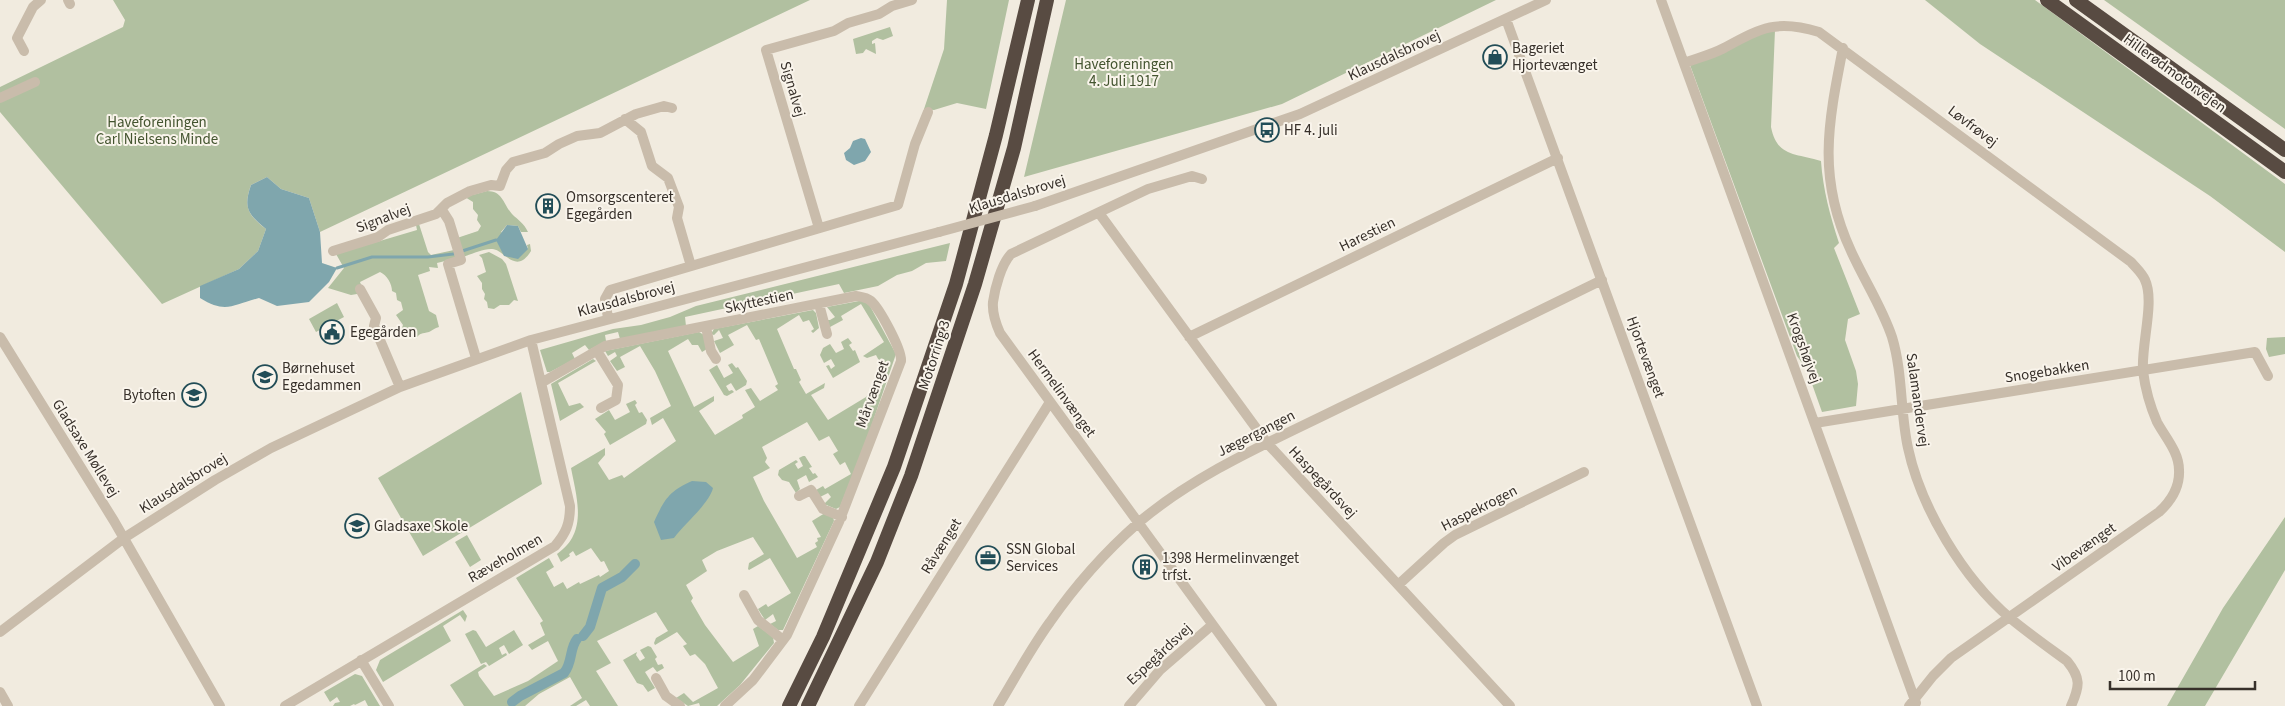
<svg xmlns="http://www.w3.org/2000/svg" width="2285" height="706" font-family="'Source Sans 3',sans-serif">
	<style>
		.green { fill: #b1c0a0 }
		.water { fill: #7fa6ad }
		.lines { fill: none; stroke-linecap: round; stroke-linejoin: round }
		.stream { stroke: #7fa6ad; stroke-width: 3 }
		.canal { stroke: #7fa6ad; stroke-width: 10 }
		.minor { stroke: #c9bcab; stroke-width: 10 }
		.highway { stroke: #584b42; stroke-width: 14 }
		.minor-bridge { stroke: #c9bcab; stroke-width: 10 }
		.labels { text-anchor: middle; stroke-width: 4; stroke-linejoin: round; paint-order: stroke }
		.poi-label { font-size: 15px; fill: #37302a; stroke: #f9f4eb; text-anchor: start }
		.street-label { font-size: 15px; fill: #37302a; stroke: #f9f4eb }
		.park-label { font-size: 15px; fill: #43542f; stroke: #f9f4eb }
	</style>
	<rect width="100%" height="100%" fill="#f1ebdf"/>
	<path class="green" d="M113,0H810L320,232L309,198L281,189L267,177L251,185C243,207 248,215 266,229L258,251L239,269L162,304L0,112V87L123,27L125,20Z
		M947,0H1009L986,109L957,103L934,110L924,109L944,49Z
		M1066,0H1496L1282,104L1024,177Z
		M1925,0H2035L2285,184V252L2210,196L1980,44Z
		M2104,0H2285V129Z
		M890,27L893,36L883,40L877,38L872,41V44L875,43L876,54L866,49L863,53L856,54L853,39Z
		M1775,30L1771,127C1777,157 1795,153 1821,161C1823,190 1830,215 1839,243L1834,248L1860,314L1848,319L1845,340L1856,371L1858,384L1856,406L1822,412L1807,370L1797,356L1690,65L1749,37Z
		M487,191C503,191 503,204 512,214C518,220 524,223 528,232H521L518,226L507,225L501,232L528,249L527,245L530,244L531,251C515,277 503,247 491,249C482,249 472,254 463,257L457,238L478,231L481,226L477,220L478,215L473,209V202L465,197Z
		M419,224L428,252L431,255L454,250L457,258L437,263L438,268L429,267L430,271L418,275L429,311L436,315L439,327C435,328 431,331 429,332C422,334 420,332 416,339L408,337L407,331L402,328L403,325L396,315L403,310L401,302L397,300L396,293L392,291C392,284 387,275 380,272L360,282L362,287L357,294L351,295L328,288L344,268L336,254L417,230L416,225Z
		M950,243L946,261L926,263L912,271L897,275L878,286L844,293L839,284L685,317L686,326L620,339L618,332L605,335L606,341L589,350L585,345L572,353L575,359L550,372H547L540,350L613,329L641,325L670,317L696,306Z
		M489,252L502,259L506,264L518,301L514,300L509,305H500L494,309L488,308L487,302L484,299L485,294L482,289V283L477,276L486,272L482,258L479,255Z
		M859,301H864L870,306L896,354L868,436L840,507L836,509L824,504L831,497L828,493L820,497L816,490L823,486L825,489L851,474L845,462L840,465L833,454L838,451L829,436L819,441L807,422L762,447L767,458L765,462L770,468L753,477L764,501L797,558L817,547L815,543L818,541L817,538L821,537L812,521L825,513L833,517L834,521L783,630H778L770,624L776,621L773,614L765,620L758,609L766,604L768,607L791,593L770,558L749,570L748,569L749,563L764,554L753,537L717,551L702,560L707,571L686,585L693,598L691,601L705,625L733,662L759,646L753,629L758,626L773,637L774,643L740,685L717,706H700L699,703L688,706L676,698L684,693L693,702L718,688L705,664L695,654L690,656L683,646L687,644L677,632L655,645L654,643L656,638L668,631L656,612L597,641L611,663L596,671L618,706H590L586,700L576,706H570L582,698L570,677L539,694L525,706H464L450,685L484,664L487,666L478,672L479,676L494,696L528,681L558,661L548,641L532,650L528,645L545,635L540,623L543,621L516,578L549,558L554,567L546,572L554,587L563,582L567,589L579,582L580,584L599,575L600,577L609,571L604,561L601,562L591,548L576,556L573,551L569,554L570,556L561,562L557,554C588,533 577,499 571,468L605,448V455L598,463L609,480L622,475L624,478L676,441L663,418L652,425L650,418L671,406L655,371L640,346L620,357L625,367L617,371L610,361L617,356L615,352L608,356L605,351L699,332L704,335L707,349L702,352L698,345H692L688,339L668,351L694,407L714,396V401L699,411L715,435L743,418L742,415L755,407L745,390L751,388L760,401L778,390L775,386L778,384L759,339L756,340L747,325L728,335L734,345L720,353L714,341L723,338L719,330L714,335L711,334L714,329L813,310L816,313L819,328L813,333L811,331L814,329L809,320L803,322L799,315L777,329L794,369H796L801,380L799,382L806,394L825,383L824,388L811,395L828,420L866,397L887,376L876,355L867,358L863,356L884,342L861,304L841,316L843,320L830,327L826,320H830L835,317L827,307Z
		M337,303L344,317L316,332L309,319Z
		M2285,337V354L2269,357L2266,349L2267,338Z
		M848,338L852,343L849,345L853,351L855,350L860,362L833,378L826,366L829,365L831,369L835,366L831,359L824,363L820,355L823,348L830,344L836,353L844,349L841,342Z
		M593,359L596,361L558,383L569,406L580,403L584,407L560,421L551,384Z
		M732,363L736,368L738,367L747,381L746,385L736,391L731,383L726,386L729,391L732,390L734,392L727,396L724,395L709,370L717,365L724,378L733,373L728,365Z
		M521,392L542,484L423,556L378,478Z
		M635,400L637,403L635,405L639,413L642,412L647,420L646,424L610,445L604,434L606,432L595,419L609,410L615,420L630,412L626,404Z
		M803,456H805L812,467L809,468L813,474L815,473L818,477L809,482L806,475L797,480L800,489L796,493L789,482L782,480L778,475L779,470L796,460L798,462L795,464L798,469L803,466L799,458Z
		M2285,517V570L2205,706H2167L2223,608Z
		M467,535L481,560L470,567L455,542Z
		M463,610L467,616L465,622L460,615L443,626L451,641L383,682L376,670L380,660Z
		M473,630L476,631L486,647L514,630L523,645L509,654L504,645L499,648L502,655L506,653L507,655L489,666L486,662L481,664L465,634Z
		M648,646L651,647L657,657L655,659L658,665L662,664L664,668L657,672L653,667L645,672L655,688L648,692L643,685L637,683L623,660L637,652L636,655L640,661L645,658L640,650Z
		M355,674L362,676L380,706H368L365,700L355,705L354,704L350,706H333L335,703L340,702L337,697L330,702L324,692Z"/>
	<path class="water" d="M861,138L865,139L871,152L865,161L854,165L846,160L844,153L850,148L853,141Z
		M267,177L281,189L309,198L320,232L322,263L337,268L329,282L309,302L277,306L259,298C232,305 226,314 200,298V286L239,269L258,251L266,229C248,214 243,208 251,185Z
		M507,225L518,226L528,249L518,259L504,256L496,240Z
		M692,481L706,482L713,488C709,504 685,523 674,538L661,540L654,522C664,500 669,491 692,481Z"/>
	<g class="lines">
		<path class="stream" d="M337,268L372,257H428L453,254L496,240"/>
		<path class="canal" d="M583,636L590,627L602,588L622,577L635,564
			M512,702L520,696L564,673C573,662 569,649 577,639"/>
		<path class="minor" d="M68,0L70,4
			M1661,0L1916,703
			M1506,19L1757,706
			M1843,48C1828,124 1817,178 1851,251C1864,280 1882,307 1892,337C1903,373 1900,412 1908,448C1921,508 1963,578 2010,618C2028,633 2048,647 2067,661C2081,678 2080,686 2071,706
			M24,51L17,38L33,7L41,0
			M1684,63C1697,58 1711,55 1724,48C1761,28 1776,19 1819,32L2131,262C2136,268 2142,273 2145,280C2155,301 2141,345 2143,371C2145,387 2150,406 2157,422C2165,437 2179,452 2179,470C2180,488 2171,501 2159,512L1951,658L1933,676L1909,706
			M0,98L35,82
			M625,119L641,132L652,166L668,178L679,207L677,218L691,266
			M1202,179L1192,176L1148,189L1011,254C1001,265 995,288 993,302C992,313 996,324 1000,333L1272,706
			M1035,206L1300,114L1546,0
			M442,210L449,221L461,260L448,264L476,358
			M1099,213L1267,443L1510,706
			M819,228L766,50L834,31L848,23L879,14L892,6L912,0
			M333,251L378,237L388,230L436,214L447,203L470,191L491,185L500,186L506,170L513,162L545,153L559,144L577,136L600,133L636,114L664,106L672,108
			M360,289L376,318L374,326L400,387
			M819,304L827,334
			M608,318L605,299L610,290L898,205L915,144L928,112
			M706,327L711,351L716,359
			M0,337L114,521L220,706
			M1189,337L1558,158
			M597,351L618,385L616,400L601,408
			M541,383L605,346L856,296C862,297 866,297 871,301C880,309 902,350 901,361L839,522L787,635L753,680L725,706
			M1815,423L2255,352L2268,376
			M799,496L811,490L823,509L842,517
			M1398,585L1444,543L1455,535L1584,472
			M744,595L758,620L783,640
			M0,632L124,538L215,480L271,448L400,387L531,340L939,232
			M361,660L389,706
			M656,678L666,696L680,706
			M0,692L8,706
			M285,706L555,546C566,533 570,524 570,506L531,340
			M859,706L1050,402
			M998,706C1015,678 1031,648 1050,622C1075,586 1105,552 1138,523C1197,473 1270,442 1339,408C1427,366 1514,323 1602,280
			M1129,706L1160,670L1212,625"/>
		<path class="highway" d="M2047,0L2285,172
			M2076,0L2285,150
			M789,706L823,637L894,467L956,284L996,135L1028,0
			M808,706L877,562L911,476L975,284L1014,148L1047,0"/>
		<path class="minor-bridge" d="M939,232L1035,206"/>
	</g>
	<defs>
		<g id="shop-ring" transform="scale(1.25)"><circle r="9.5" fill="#f9f4eb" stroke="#224d57" stroke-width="1.5"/><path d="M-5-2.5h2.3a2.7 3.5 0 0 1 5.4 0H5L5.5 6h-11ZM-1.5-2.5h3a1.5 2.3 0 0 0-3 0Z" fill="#224d57"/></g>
		<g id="bus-ring" transform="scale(1.25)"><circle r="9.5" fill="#f9f4eb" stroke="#224d57" stroke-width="1.5"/><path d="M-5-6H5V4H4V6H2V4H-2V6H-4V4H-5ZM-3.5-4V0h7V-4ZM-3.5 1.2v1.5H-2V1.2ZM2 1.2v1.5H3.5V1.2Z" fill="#224d57"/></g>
		<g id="building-ring" transform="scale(1.25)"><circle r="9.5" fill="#f9f4eb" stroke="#224d57" stroke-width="1.5"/><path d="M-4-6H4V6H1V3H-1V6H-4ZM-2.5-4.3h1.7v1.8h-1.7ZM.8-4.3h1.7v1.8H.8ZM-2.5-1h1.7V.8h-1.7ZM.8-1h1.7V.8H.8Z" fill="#224d57"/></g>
		<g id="civic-ring" transform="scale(1.25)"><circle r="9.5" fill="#f9f4eb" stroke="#224d57" stroke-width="1.5"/><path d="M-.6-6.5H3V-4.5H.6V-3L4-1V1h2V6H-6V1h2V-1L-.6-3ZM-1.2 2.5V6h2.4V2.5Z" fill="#224d57"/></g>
		<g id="school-ring" transform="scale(1.25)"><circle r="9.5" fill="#f9f4eb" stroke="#224d57" stroke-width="1.5"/><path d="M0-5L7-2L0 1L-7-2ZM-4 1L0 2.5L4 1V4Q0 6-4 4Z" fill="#224d57"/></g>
		<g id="office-ring" transform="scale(1.25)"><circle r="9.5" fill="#f9f4eb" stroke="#224d57" stroke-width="1.5"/><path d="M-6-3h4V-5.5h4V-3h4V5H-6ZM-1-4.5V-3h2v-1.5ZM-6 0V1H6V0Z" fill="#224d57"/></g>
	</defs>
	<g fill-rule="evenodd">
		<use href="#shop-ring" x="1495" y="57"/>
		<use href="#bus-ring" x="1267" y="130"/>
		<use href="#building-ring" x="548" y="206"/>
		<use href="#civic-ring" x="332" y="332"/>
		<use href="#school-ring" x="265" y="377"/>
		<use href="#school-ring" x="194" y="395"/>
		<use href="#school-ring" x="357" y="526"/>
		<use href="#office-ring" x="988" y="558"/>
		<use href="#building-ring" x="1145" y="567"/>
	</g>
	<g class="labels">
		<g class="poi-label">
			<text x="1512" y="53">Bageriet<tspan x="1512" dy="17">Hjortevænget</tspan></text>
			<text x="1284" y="135">HF 4. juli</text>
			<text x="566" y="202">Omsorgscenteret<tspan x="566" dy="17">Egegården</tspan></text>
			<text x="350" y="337">Egegården</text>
			<text x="282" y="373">Børnehuset<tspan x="282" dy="17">Egedammen</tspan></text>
			<text x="176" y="400" text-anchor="end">Bytoften</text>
			<text x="374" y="531">Gladsaxe Skole</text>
			<text x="1006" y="554">SSN Global<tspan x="1006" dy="17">Services</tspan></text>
			<text x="1162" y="563">1398 Hermelinvænget<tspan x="1162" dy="17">trfst.</tspan></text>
		</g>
		<g class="street-label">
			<text transform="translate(1394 55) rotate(-25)" y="5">Klausdalsbrovej</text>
			<text transform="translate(2175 73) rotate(36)" y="5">Hillerødmotorvejen</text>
			<text transform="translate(793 89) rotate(74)" y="5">Signalvej</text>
			<text transform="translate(1973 126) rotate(37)" y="5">Løvfrøvej</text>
			<text transform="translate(1017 194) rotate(-17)" y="5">Klausdalsbrovej</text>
			<text transform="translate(383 218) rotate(-21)" y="5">Signalvej</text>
			<text transform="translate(1367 234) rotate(-26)" y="5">Harestien</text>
			<text transform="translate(626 299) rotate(-15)" y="5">Klausdalsbrovej</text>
			<text transform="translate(759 301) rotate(-12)" y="5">Skyttestien</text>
			<text transform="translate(1804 348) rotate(70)" y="5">Krogshøjvej</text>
			<text transform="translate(934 355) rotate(-72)" y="5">Motorring 3</text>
			<text transform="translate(1646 357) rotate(70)" y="5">Hjortevænget</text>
			<text transform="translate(2047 371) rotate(-9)" y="5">Snogebakken</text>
			<text transform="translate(1062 393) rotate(54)" y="5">Hermelinvænget</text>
			<text transform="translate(872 394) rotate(-70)" y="5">Mårvænget</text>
			<text transform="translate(1918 400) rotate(82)" y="5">Salamandervej</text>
			<text transform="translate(1256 433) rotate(-27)" y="5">Jægergangen</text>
			<text transform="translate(86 448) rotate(58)" y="5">Gladsaxe Møllevej</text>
			<text transform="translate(1323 482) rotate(47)" y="5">Haspegårdsvej</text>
			<text transform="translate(183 483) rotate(-32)" y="5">Klausdalsbrovej</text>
			<text transform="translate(1479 508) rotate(-27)" y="5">Haspekrogen</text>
			<text transform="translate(941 546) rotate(-58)" y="5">Råvænget</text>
			<text transform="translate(2084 547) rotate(-35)" y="5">Vibevænget</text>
			<text transform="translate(505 558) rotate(-30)" y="5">Ræveholmen</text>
			<text transform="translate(1159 654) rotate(-43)" y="5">Espegårdsvej</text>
		</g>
		<g class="park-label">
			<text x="1124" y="69">Haveforeningen<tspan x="1124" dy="17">4. Juli 1917</tspan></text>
			<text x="157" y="127">Haveforeningen<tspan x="157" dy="17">Carl Nielsens Minde</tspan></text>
		</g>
	</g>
	<path d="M2110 681v8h145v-8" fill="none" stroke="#37302a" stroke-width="2.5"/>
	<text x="2118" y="681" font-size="15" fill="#37302a" stroke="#f9f4eb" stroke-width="4" paint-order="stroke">100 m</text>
</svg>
